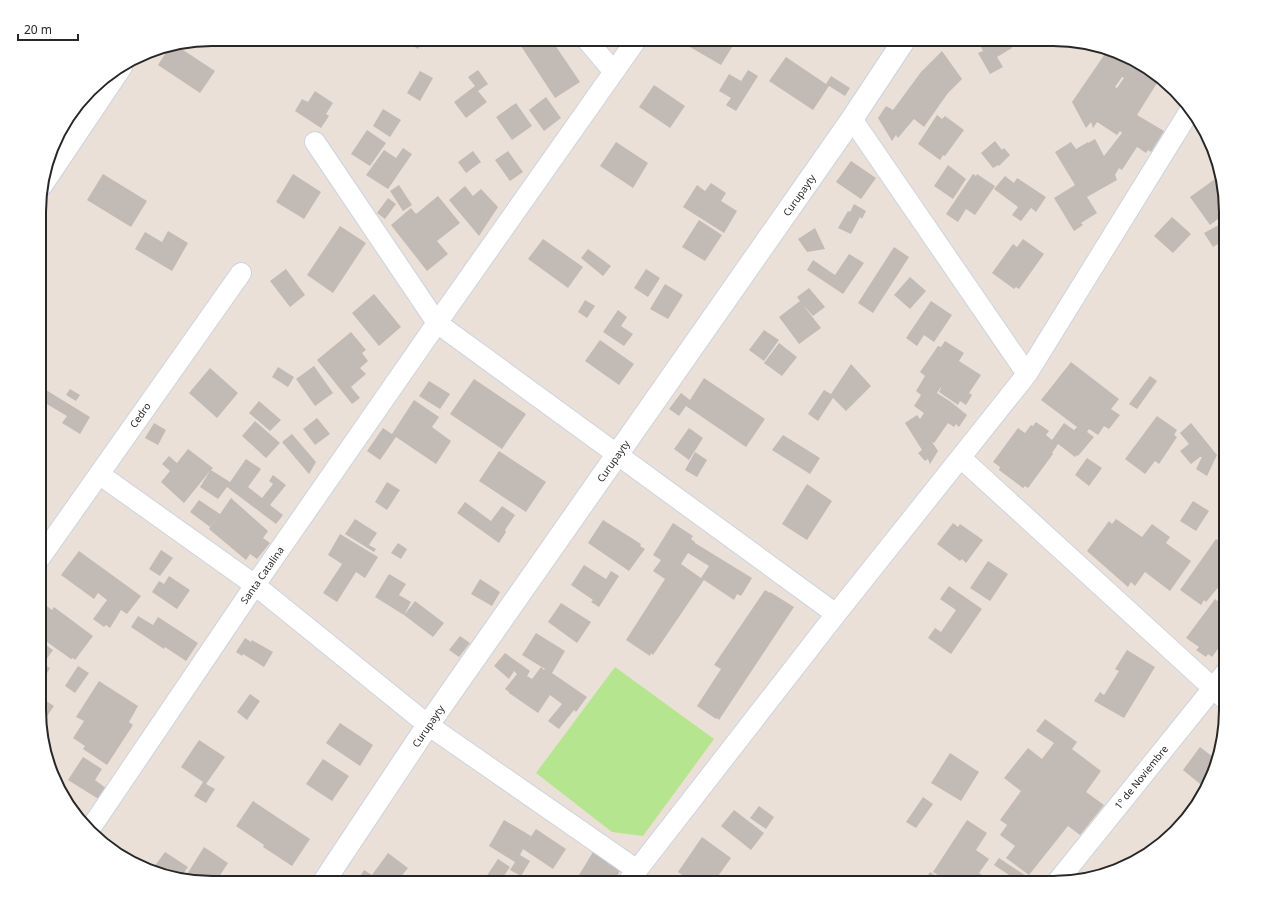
<svg xmlns="http://www.w3.org/2000/svg" width="1265" height="922" font-family="'Noto Sans',sans-serif">
	<style>
		.green { fill: #b6e58f }
		.building { fill: #c2bab4; fill-rule: evenodd }
		.lines { fill: none; stroke-linecap: round; stroke-linejoin: round }
		.street-casing { stroke: #ccd3e1; stroke-width: 22 }
		.secondary-casing { stroke: #ccd3e1; stroke-width: 24 }
		.street { stroke: #fff; stroke-width: 20 }
		.secondary { stroke: #fff; stroke-width: 22 }
		.labels { text-anchor: middle; stroke-width: 3; stroke-linejoin: round; paint-order: stroke }
		.street-label { font-size: 10px; fill: #272727; stroke: #fff }
		.rim { fill: none; stroke: #272727; stroke-width: 2 }
	</style>
	<rect width="100%" height="100%" fill="#ebe0d7"/>
	<path class="green" d="M615,667L714,739L643,836L612,832L536,773Z"/>
	<path class="building" d="M408,39H425L418,49L406,41Z
		M525,39H551L580,82L555,98L519,43Z
		M694,39H737L721,65L690,47Z
		M751,39H769L763,47Z
		M977,39H1007L1012,48L997,57L1003,67L990,74L978,53L983,51Z
		M177,46L215,71L200,93L158,65L169,48Z
		M1109,48L1135,62L1134,64L1159,80L1137,115L1164,131L1151,152L1148,150L1146,153L1137,147L1122,170L1119,168L1115,175L1117,180L1087,197L1097,213L1081,223L1083,225L1074,231L1054,198L1075,185L1055,152L1071,142L1076,149L1088,142V143L1095,139L1104,156L1122,133L1120,131L1117,135L1097,122L1093,128L1091,122L1086,128L1072,102ZM1122,77L1124,78L1117,88L1115,87Z
		M942,51L962,79L948,93L924,127L914,119L898,138L896,135L892,141L878,118L886,106L893,110L921,72Z
		M786,57L826,84L831,76L850,88L845,96L829,86L813,110L769,81Z
		M478,70L488,84L478,91L487,102L466,118L454,102L475,86L468,77Z
		M748,70L758,76L736,111L726,105L731,98L719,91L729,74L741,81Z
		M420,71L433,78L420,101L407,93Z
		M654,85L685,106L670,128L639,107Z
		M315,91L333,103L326,114L329,116L321,128L295,111L302,99L308,102Z
		M546,97L561,118L544,131L529,110Z
		M516,103L532,126L512,140L496,117Z
		M383,109L401,120L390,137L373,126Z
		M937,115L942,119L945,116L964,130L945,156L943,155L940,160L918,144Z
		M367,130L386,143L370,166L351,154Z
		M995,141L1002,150L1004,148L1010,155L999,166L998,165L993,168L981,153Z
		M616,142L648,163L633,188L600,166Z
		M403,148L412,154L388,189L366,175L384,150L396,158Z
		M473,151L481,162L466,173L458,162Z
		M508,151L523,172L510,181L495,160Z
		M851,161L876,178L861,199L836,182Z
		M948,165L966,179L953,199L934,186Z
		M103,174L147,201L131,227L87,200Z
		M293,174L321,192L304,219L276,202Z
		M973,174L976,176L977,174L995,186L975,215L966,209L958,222L946,214Z
		M1005,176L1014,183L1017,178L1046,197L1036,212L1031,208L1021,221L1012,215L1018,207L994,189Z
		M1215,179L1219,185L1221,184L1226,201V215L1219,221L1218,219L1210,225L1190,197Z
		M711,183L726,193L721,201L737,211L724,233L683,207L697,185L705,191Z
		M399,185L412,205L403,211L390,191Z
		M465,186L473,196L481,189L498,207L479,236L449,200Z
		M438,196L460,223L437,241L448,254L427,271L391,225L411,208L416,214Z
		M388,198L396,204L385,219L377,213Z
		M854,204L866,211L862,219L860,217L851,234L838,228L848,211L850,212Z
		M1172,217L1191,234L1173,253L1154,236Z
		M699,220L722,235L705,261L682,247Z
		M1226,221V239L1213,247L1204,233Z
		M340,226L366,243L333,293L307,275Z
		M815,228L825,249L807,252L798,239Z
		M168,231L188,243L172,271L135,249L145,232L162,242Z
		M543,239L583,267L568,288L528,259Z
		M1023,239L1044,254L1019,289L1016,287L1014,289L992,273L1013,244L1017,247Z
		M894,247L909,257L873,313L858,303Z
		M588,249L611,266L603,276L581,258Z
		M849,254L864,263L843,294L807,270L813,260L835,275Z
		M286,269L305,295L290,307L270,281Z
		M646,269L660,278L648,297L634,288Z
		M910,277L926,291L910,309L894,295Z
		M665,284L683,295L668,319L650,309Z
		M809,288L825,307L813,316L803,305L821,328L799,344L779,317L800,301L797,297Z
		M374,294L401,327L379,346L352,313Z
		M585,300L595,306L587,318L578,312Z
		M931,301L952,315L934,342L924,335L917,346L906,338Z
		M618,310L627,317L621,326L633,334L624,346L603,332Z
		M764,330L779,340L764,361L749,350Z
		M351,332L366,350L362,353L368,361L360,368L366,374L351,387L360,398L352,404L317,360Z
		M600,340L634,364L619,385L585,361Z
		M945,341L964,353L959,361L981,375L969,393L972,395L966,405L960,401L958,405L939,392L941,388V387L937,393L951,402L967,415L959,427L956,424L954,427L948,423L934,443L932,442L938,451L930,464L928,459L925,461L918,453L922,450L905,423L917,415L920,419L924,413L914,406L921,395L916,391L925,376L920,372L938,346L941,347Z
		M779,343L797,357L782,376L764,363Z
		M1071,362L1119,399L1111,409L1120,415L1109,429L1104,426L1098,435L1089,429L1087,432L1094,437L1078,456L1077,455L1075,457L1058,444L1052,453L1053,454L1028,488L1025,486L1023,488L999,470L1000,467L993,462L1018,428L1025,433L1031,425L1033,426L1036,422L1049,431L1046,435L1052,440L1064,423L1074,430L1077,427L1041,400Z
		M851,364L871,386L846,411L833,398L818,421L808,414L824,390L831,394Z
		M314,366L333,393L315,406L296,379Z
		M278,367L294,377L288,387L272,377Z
		M210,368L238,393L217,418L189,393Z
		M1150,376L1157,381L1137,409L1129,404Z
		M704,378L765,419L746,447L686,406L679,416L669,409L681,393L690,400Z
		M474,379L526,414L502,449L450,414Z
		M429,381L450,394L440,409L419,396Z
		M70,389L80,395L76,401L66,395Z
		M46,390L90,417L80,434L62,423L67,416L40,400Z
		M414,400L439,417L432,427L451,441L436,464L396,437L380,460L367,451L383,428L392,434Z
		M259,401L281,420L270,431L249,413Z
		M1157,416L1177,430L1174,435L1177,437L1159,464L1155,461L1145,474L1125,459Z
		M317,418L330,434L315,445L303,429Z
		M255,421L280,443L266,458L242,436Z
		M154,423L166,430L158,445L145,438Z
		M1191,423L1217,455L1207,476L1196,469L1202,457H1200L1191,464L1180,451L1189,444L1180,433Z
		M689,428L703,438L689,460L674,449Z
		M292,434L316,462L309,474L282,442Z
		M783,435L820,458L810,474L772,450Z
		M188,449L213,468L211,470L230,482L246,459L261,469L248,487L262,498L273,484L269,481L273,475L286,485L270,505L283,515L276,524L227,487L218,499L200,487L210,471L184,503L161,482L170,471L162,464L169,456L177,463Z
		M499,451L546,482L526,512L479,481Z
		M695,452L707,460L697,477L685,470Z
		M1087,458L1102,468L1089,486L1075,475Z
		M387,482L400,490L387,510L375,502Z
		M807,484L832,501L807,540L782,524Z
		M231,498L268,531L263,538L270,543L257,559L250,554L246,560L209,529L218,516L210,527L190,512L199,500L220,514Z
		M1193,501L1209,511L1196,531L1180,521Z
		M465,502L491,521L502,506L515,515L505,530L506,532L499,543L457,513Z
		M355,519L377,533L369,545L376,549L374,552L345,534Z
		M1116,519L1142,537L1152,524L1170,537L1166,543L1191,561L1170,591L1145,572L1135,586L1131,582L1128,587L1087,551L1109,521L1112,524Z
		M603,520L641,544L640,546L645,549L629,571L588,543Z
		M673,523L693,536L691,539L695,542V543L752,578L741,596L737,594L734,600L704,580L653,655L651,653L650,656L626,640L665,579L653,571L661,560L653,555ZM688,553L709,566L701,578L681,564Z
		M953,523L958,527L960,524L983,540L966,563L962,559L960,561L937,544Z
		M340,534L378,557L365,578L356,572L337,602L323,593L342,564L328,555Z
		M1216,539L1221,542L1222,541L1226,543V578L1206,602L1204,600L1201,605L1180,590Z
		M398,543L407,549L401,559L391,553Z
		M161,550L173,558L160,576L149,569Z
		M79,551L141,596L127,614L121,610L110,628L106,625L104,627L93,619L107,600L98,593L94,599L61,575Z
		M988,561L1008,574L990,601L970,588Z
		M584,565L606,579L611,571L619,576L599,607L591,602L593,600L571,585Z
		M389,574L406,584L399,595L411,602L404,615L415,601L444,623L433,637L404,615L375,597Z
		M169,576L190,590L177,609L152,592L159,581L164,584Z
		M480,579L500,592L492,606L471,594Z
		M949,586L982,609L951,654L928,638L935,628L941,632L956,610L940,599Z
		M765,590L770,593V592L794,607L719,720L717,718L716,719L697,706L721,669L714,665Z
		M1215,599L1226,607V638L1212,657L1208,654L1206,657L1196,650L1199,647L1186,638Z
		M40,601L52,610L54,607L93,636L75,660L73,658L71,659L40,637Z
		M561,603L591,622L577,643L548,622Z
		M138,616L153,625L158,617L198,643L186,661L165,647L164,649L131,627Z
		M536,633L565,651L552,673L587,697L576,712L574,710L559,729L548,721L562,704L550,695L538,713L509,693V692L505,689L517,674L514,671L509,679L494,666L505,653L530,671L527,676L532,679L541,667L544,670L545,669L522,655Z
		M460,636L470,643L459,657L449,650Z
		M245,638L251,642L252,640L273,652L264,667L243,654L242,656L236,652Z
		M40,641L53,650L43,664L50,668L43,680L40,678Z
		M1127,650L1155,667L1124,718L1094,701L1100,692L1104,695L1119,671L1115,669Z
		M78,666L89,673L75,693L65,686Z
		M99,681L138,706L129,722L133,725L107,765L83,749L85,746L73,738L84,721L76,717Z
		M250,694L260,701L247,720L237,712Z
		M40,697L54,706L40,726Z
		M1045,719L1077,742L1072,749L1101,771L1086,792L1104,805L1080,835L1068,826L1029,875L1006,858L1015,846L1000,835L1007,825L1000,820L1021,791L1004,778L1028,748L1042,759L1054,743L1036,731Z
		M340,723L373,745L360,766L326,743Z
		M199,740L225,757L206,784L215,789L206,803L194,796L203,782L181,767Z
		M1200,747L1218,761L1217,766L1205,788L1183,770Z
		M950,753L979,772L961,801L931,783Z
		M83,757L102,769L95,780L107,789L100,800L68,780Z
		M323,759L349,776L332,801L306,784Z
		M923,797L933,804L916,828L906,822Z
		M253,801L310,839L292,866L263,847L264,845L236,826Z
		M759,806L774,817L766,829L750,818Z
		M734,810L764,833L751,850L721,826Z
		M504,820L531,836L528,841L536,829L566,849L553,869L523,849L520,855L530,861L521,876L510,870L515,862L489,846Z
		M967,820L987,833L976,850L989,859L979,873L994,883H950L933,872Z
		M702,837L731,858L716,879L721,883H693L678,872Z
		M204,847L228,863L215,883H201L184,879Z
		M165,852L188,867L180,878L151,871Z
		M593,852L621,869L613,883H591L579,875Z
		M388,853L408,868L399,879L404,883H356L364,870L372,875Z
		M999,858L1026,876L1021,883L994,865Z
		M498,859L510,867L499,883H482Z
		M930,872L936,876L946,883H923Z"/>
	<g class="lines">
		<g class="street-casing">
			<path id="street" d="M586,39L614,72
				M852,119L1027,374
				M315,142L437,323L836,614
				M42,186L122,67
				M961,458L1226,700
				M99,474L255,585L428,725L637,870
				M40,558L241,273
				M90,829L255,585L437,323L637,39
				M1057,882L1226,672
				M627,883L836,614L1027,374L1189,112"/>
		</g>
		<g class="secondary-casing">
			<path id="secondary" d="M323,883L428,725L852,119L905,39"/>
		</g>
		<use href="#street" class="street"/>
		<use href="#secondary" class="secondary"/>
	</g>
	<g class="labels">
		<g class="street-label">
			<text transform="translate(799 195) rotate(-55)" y="4">Curupayty</text>
			<text transform="translate(140 415) rotate(-55)" y="4">Cedro</text>
			<text transform="translate(613 461) rotate(-55)" y="4">Curupayty</text>
			<text transform="translate(262 575) rotate(-55)" y="4">Santa Catalina</text>
			<text transform="translate(428 726) rotate(-56)" y="4">Curupayty</text>
			<text transform="translate(1141 777) rotate(-51)" y="4">1º de Noviembre</text>
		</g>
	</g>
	<path d="M0 0H1265V922H0ZM212 46H1053A166 166 0 0 1 1219 212V710A166 166 0 0 1 1053 876H212A166 166 0 0 1 46 710V212A166 166 0 0 1 212 46Z" fill="#fff" fill-rule="evenodd"/>
	<path class="rim" d="M212 46H1053A166 166 0 0 1 1219 212V710A166 166 0 0 1 1053 876H212A166 166 0 0 1 46 710V212A166 166 0 0 1 212 46Z"/>
	<path d="M18 34v6h60v-6" fill="none" stroke="#272727" stroke-width="2"/>
	<text x="24" y="34" font-size="12" fill="#272727" stroke="#ffffff" stroke-width="3" paint-order="stroke">20 m</text>
</svg>
